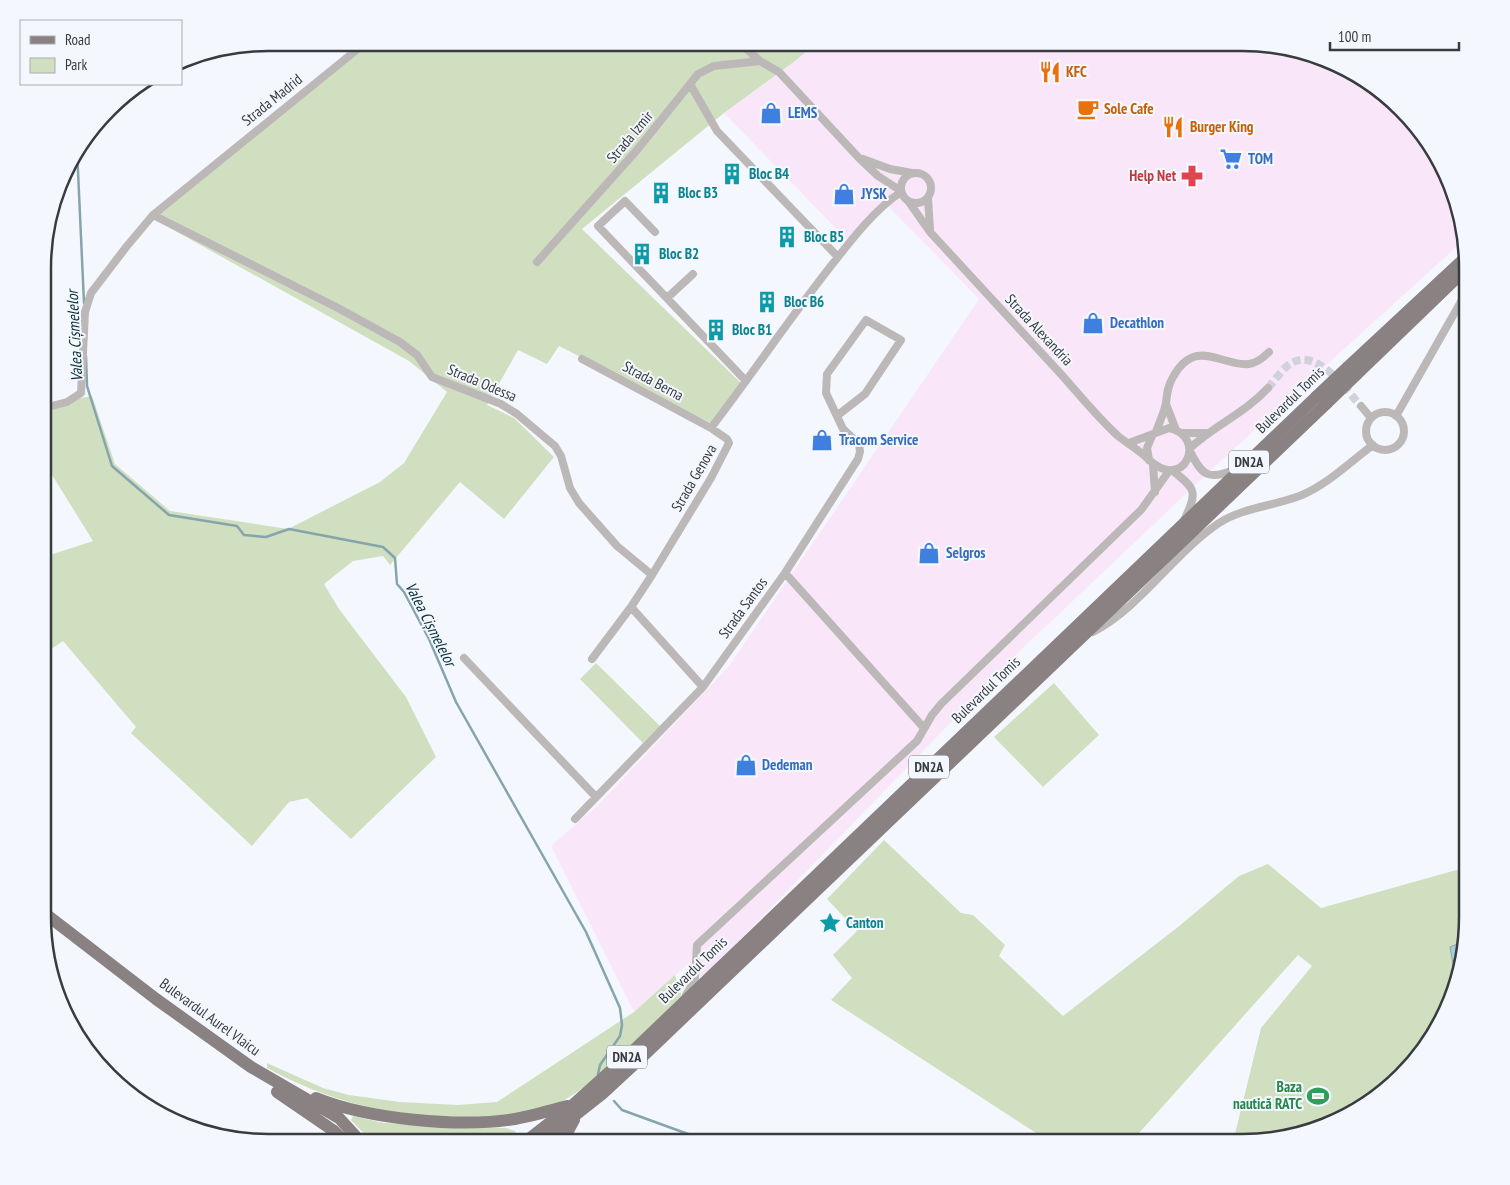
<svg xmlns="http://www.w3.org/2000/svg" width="1510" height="1185" font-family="'PT Sans Narrow',sans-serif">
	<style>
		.commercial { fill: #f9e7f9 }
		.green { fill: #d0dfc0 }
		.water { fill: #a7d0db; stroke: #86a4ac }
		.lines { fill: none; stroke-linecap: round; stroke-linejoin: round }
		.stream { stroke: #86a4ac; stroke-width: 2.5 }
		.street-tunnel { stroke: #cfd2d8; stroke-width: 8; stroke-dasharray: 8 4; stroke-linecap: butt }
		.street { stroke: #bcb8b8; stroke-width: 8 }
		.primary { stroke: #8a8282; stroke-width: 12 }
		.primary-bridge { stroke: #8a8282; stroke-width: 12 }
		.labels { text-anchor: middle; stroke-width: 4; stroke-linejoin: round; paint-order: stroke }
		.shield { fill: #f4f8fe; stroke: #717478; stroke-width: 1 }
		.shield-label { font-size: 14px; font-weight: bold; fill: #393c3f }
		.food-label { font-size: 15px; font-weight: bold; fill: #c56008; stroke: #f4f8fe; text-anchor: start }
		.street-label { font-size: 15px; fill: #393c3f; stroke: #f4f8fe }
		.shop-label { font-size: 15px; font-weight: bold; fill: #366cbe; stroke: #f4f8fe; text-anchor: start }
		.culture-label { font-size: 15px; font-weight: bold; fill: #0d838f; stroke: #f4f8fe; text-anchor: start }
		.health-label { font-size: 15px; font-weight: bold; fill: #be3a42; stroke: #f4f8fe; text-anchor: end }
		.leisure-label { font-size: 15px; font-weight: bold; fill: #27864d; stroke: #f4f8fe; text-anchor: end }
		.water-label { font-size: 16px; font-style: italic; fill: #083039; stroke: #f4f8fe }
		.rim { fill: none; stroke: #393c3f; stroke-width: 2.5 }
	</style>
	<rect width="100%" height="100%" fill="#f4f8fe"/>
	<path class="commercial" d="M817,43H1257L1329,60L1391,99L1444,168L1462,242L1223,459L1024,647L703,978L689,963L634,1012L551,846L598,805L729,666L979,299L885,203L848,241L724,113L795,61Z"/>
	<path class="green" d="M359,43H817L795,61L724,113L582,229L742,384L713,424L559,346L547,364L518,350L487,405L514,418L554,457L504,519L460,482L390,565L383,556L353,561L324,584L339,609L406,697L436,757L351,839L307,798L289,802L252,846L131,733L136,727L63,641L44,654V557L93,541L44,462V405L92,396L115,464L170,511L288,529L380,482L404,463L447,392L409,361L150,217Z
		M596,663L660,726L643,743L580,679Z
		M1054,683L1099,735L1043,787L994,737Z
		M884,840L961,913L973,915L1005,945L999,956L1063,1016L1178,927L1239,876L1268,864L1321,908L1467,867V932L1465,941L1450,948L1456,980L1450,1004L1411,1066L1329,1125L1233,1142L1261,1028L1312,966L1298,955L1131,1142H1050L831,1000L852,978L833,955L857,931L827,899Z
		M675,975L682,997C644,1033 607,1076 561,1102C548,1109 532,1111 517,1113C433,1127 341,1109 267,1068V1063L323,1088L349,1095L400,1102L458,1105L497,1102L634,1012Z
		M353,1116L384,1123L506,1128L515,1131L518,1138L516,1142H372L351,1120Z"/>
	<path class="water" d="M1465,941L1456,980L1450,947Z"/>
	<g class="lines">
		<path class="stream" d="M77,149L84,303
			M86,356L87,386L112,466L169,515L237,526L244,535L266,537L289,529L383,547L395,558L397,584L404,592L429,639L456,702L586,932L620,1008L622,1025L620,1036L600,1065L598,1074
			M614,1101L622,1110L710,1142"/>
		<path class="street-tunnel" d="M1268,388C1274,381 1280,373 1286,367C1314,342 1344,388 1361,406"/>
		<path class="street" d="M740,43L760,61L779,72L859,158L878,176L901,191
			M690,84L717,131L838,257
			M863,159L890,169L912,173
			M901 188a15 15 0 1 1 30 0a15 15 0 1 1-30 0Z
			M928,198L930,230
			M909,202L930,232C973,279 1016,325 1059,372C1078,393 1097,417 1118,436C1128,444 1139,450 1148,459C1185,494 1208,436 1169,428L1129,443
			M153,215L338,308L400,342L417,355L432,377L501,404L517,414L555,446L561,456L570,488L579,503L617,546L652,575L631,607L703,687
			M655,232L625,201L598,226L746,381
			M537,262L637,150L698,74L714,66L760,61
			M667,298L693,274
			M582,359L711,428L727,439L729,443L711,478L652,575
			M1166,404L1176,430
			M1361,406L1371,418
			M44,408L67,402L81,393L85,312L91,293L127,246L153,215L365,43
			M1366 431a19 19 0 1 1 38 0a19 19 0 1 1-38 0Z
			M1396,416L1467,291
			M711,428C754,372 793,313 838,257C856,234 877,208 901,192
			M1156,432C1159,423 1164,413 1166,403C1167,393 1168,385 1173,377C1196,336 1222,367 1249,364C1257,363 1264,357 1269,352
			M1181,433H1206
			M1190,448C1215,425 1245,413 1268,388
			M1190,451C1202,476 1209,481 1236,469
			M1149,460L1147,448L1152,436
			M1153,465L1155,492
			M1173,471C1195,488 1198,492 1185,518
			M785,573L924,728
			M1093,632C1142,606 1173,554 1219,523C1244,507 1275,506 1302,495C1328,484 1350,462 1373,445
			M464,658L596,797
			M592,659L631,607
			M575,819L703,687L785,573L858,459L860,452L859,444L843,429L826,393L827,374L866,320L901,340L865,394L838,415
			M686,995L695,979L697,945L917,741L932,715L941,704L1141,510L1169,471"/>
		<path class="primary" d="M1348,367L1465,258
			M1356,375L1467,268
			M43,912L156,999L251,1067L339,1118L361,1142
			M277,1092L334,1131L345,1142
			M316,1098C368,1119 459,1128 515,1119C532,1116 549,1111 567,1106
			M525,1142L574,1104L635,1049L1316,397
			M541,1142L602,1094L642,1057L1326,404
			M562,1142L574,1120"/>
		<path class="primary-bridge" d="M1316,397L1348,367
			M1326,404L1356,375"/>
	</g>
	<defs>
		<g id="restaurant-bare" transform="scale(1.725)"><path d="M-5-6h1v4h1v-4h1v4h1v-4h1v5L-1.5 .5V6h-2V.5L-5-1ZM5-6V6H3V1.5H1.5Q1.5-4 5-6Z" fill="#e8710a" stroke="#f4f8fe" stroke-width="2.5" paint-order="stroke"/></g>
		<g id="cafe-bare" transform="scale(1.725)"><path d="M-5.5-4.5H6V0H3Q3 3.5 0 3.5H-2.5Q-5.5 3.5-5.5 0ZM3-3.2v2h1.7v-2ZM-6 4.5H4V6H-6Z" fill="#e8710a" stroke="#f4f8fe" stroke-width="2.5" paint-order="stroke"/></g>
		<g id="shop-bare" transform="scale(1.725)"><path d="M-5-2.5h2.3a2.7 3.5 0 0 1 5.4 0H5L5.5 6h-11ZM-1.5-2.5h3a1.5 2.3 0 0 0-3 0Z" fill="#3f7fe0" stroke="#f4f8fe" stroke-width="2.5" paint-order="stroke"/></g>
		<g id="supermarket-bare" transform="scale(1.725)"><path d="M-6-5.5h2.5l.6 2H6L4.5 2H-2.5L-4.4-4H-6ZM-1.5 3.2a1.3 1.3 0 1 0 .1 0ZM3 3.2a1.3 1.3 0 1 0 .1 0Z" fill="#3f7fe0" stroke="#f4f8fe" stroke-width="2.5" paint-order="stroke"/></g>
		<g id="building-bare" transform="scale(1.725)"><path d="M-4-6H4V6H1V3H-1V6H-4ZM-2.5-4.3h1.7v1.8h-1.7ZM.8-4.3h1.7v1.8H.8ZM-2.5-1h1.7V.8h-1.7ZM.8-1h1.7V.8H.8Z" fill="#0f9aa8" stroke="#f4f8fe" stroke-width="2.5" paint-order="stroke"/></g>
		<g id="pharmacy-bare" transform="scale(1.725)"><path d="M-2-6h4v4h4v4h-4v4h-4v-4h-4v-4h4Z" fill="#e0444e" stroke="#f4f8fe" stroke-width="2.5" paint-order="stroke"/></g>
		<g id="sight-bare" transform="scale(1.725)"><path d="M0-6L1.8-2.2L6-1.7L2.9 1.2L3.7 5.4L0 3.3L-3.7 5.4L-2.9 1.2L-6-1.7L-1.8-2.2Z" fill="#0f9aa8" stroke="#f4f8fe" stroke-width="2.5" paint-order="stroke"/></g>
		<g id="stadium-bare" transform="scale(1.725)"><path d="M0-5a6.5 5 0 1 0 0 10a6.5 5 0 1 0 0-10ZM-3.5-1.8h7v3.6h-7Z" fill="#2e9e5b" stroke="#f4f8fe" stroke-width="2.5" paint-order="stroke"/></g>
	</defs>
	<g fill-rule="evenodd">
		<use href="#restaurant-bare" x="1050" y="72"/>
		<use href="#cafe-bare" x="1088" y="109"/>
		<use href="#shop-bare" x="771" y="113"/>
		<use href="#restaurant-bare" x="1173" y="127"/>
		<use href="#supermarket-bare" x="1231" y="159"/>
		<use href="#building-bare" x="732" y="174"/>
		<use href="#pharmacy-bare" x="1192" y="176"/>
		<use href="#building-bare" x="661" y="193"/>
		<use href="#shop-bare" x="844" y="194"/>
		<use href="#building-bare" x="787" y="237"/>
		<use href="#building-bare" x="642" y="254"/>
		<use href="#building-bare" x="767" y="302"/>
		<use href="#shop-bare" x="1093" y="323"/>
		<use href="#building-bare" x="716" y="330"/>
		<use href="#shop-bare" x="822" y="440"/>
		<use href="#shop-bare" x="929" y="553"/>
		<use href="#shop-bare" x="746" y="765"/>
		<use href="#sight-bare" x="830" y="923"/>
		<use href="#stadium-bare" x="1318" y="1096"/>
	</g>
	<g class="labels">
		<g class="shield">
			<rect x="1229" y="450.5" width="40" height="23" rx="4"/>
			<rect x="909" y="755.5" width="40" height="23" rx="4"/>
			<rect x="607" y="1045.5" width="40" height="23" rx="4"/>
		</g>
		<g class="shield-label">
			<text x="1249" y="467">DN2A</text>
			<text x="929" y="772">DN2A</text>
			<text x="627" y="1062">DN2A</text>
		</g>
		<g class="food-label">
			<text x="1066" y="77">KFC</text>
			<text x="1104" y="114">Sole Cafe</text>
			<text x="1190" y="132">Burger King</text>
		</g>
		<g class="street-label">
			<text transform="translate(272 100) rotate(-39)" y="5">Strada Madrid</text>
			<text transform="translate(630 137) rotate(-50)" y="5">Strada Izmir</text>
			<text transform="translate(1039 330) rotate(47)" y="5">Strada Alexandria</text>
			<text transform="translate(653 381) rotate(28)" y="5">Strada Berna</text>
			<text transform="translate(482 383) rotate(23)" y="5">Strada Odessa</text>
			<text transform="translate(1290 400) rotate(-44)" y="5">Bulevardul Tomis</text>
			<text transform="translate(694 478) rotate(-60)" y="5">Strada Genova</text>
			<text transform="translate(743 608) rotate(-54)" y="5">Strada Santos</text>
			<text transform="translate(986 690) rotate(-44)" y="5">Bulevardul Tomis</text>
			<text transform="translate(693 970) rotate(-44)" y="5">Bulevardul Tomis</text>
			<text transform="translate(210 1017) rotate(36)" y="5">Bulevardul Aurel Vlaicu</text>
		</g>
		<g class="shop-label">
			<text x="788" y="118">LEMS</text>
			<text x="1248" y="164">TOM</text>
			<text x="861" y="199">JYSK</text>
			<text x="1110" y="328">Decathlon</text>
			<text x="839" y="445">Tracom Service</text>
			<text x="946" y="558">Selgros</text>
			<text x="762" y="770">Dedeman</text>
		</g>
		<g class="culture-label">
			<text x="749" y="179">Bloc B4</text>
			<text x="678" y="198">Bloc B3</text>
			<text x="804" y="242">Bloc B5</text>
			<text x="659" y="259">Bloc B2</text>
			<text x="784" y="307">Bloc B6</text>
			<text x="732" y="335">Bloc B1</text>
			<text x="846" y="928">Canton</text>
		</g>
		<g class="health-label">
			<text x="1176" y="181">Help Net</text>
		</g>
		<g class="leisure-label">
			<text x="1302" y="1092">Baza<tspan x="1302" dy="17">nautică RATC</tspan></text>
		</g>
		<g class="water-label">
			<text transform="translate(74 336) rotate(-93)" y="6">Valea Cișmelelor</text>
			<text transform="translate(431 624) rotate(63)" y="6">Valea Cișmelelor</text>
		</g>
	</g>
	<path d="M0 0H1510V1185H0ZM268 51H1242A217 217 0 0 1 1459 268V917A217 217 0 0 1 1242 1134H268A217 217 0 0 1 51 917V268A217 217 0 0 1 268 51Z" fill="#f4f8fe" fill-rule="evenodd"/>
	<path class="rim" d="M268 51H1242A217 217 0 0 1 1459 268V917A217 217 0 0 1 1242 1134H268A217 217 0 0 1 51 917V268A217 217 0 0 1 268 51Z"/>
	<rect x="20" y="20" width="162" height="65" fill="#f4f8fe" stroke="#a9adb2"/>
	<rect x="30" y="36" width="25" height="8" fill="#8a8282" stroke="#a9adb2"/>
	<text x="65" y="45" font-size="15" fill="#393c3f">Road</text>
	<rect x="30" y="58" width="25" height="15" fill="#d0dfc0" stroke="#a9adb2"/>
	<text x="65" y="70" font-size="15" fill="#393c3f">Park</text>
	<path d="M1330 42v8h129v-8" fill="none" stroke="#393c3f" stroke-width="2.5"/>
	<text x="1338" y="42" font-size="15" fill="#393c3f" stroke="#f4f8fe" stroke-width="4" paint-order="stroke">100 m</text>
</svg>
